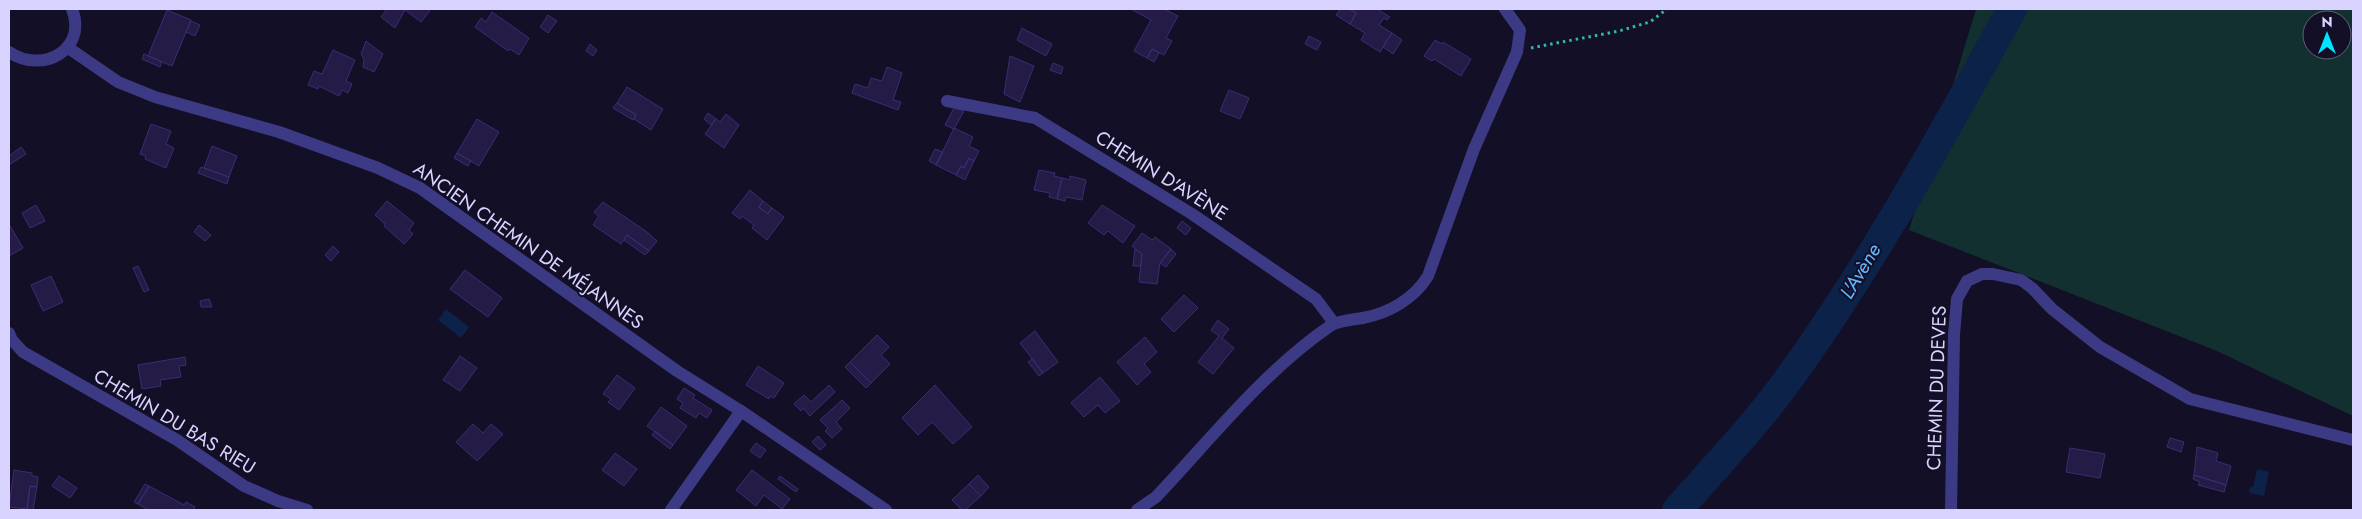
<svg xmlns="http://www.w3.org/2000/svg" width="2362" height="519" font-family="Jost,sans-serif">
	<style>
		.green { fill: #12302f; fill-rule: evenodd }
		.water { fill: #0c2248 }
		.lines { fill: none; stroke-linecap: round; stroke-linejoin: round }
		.river { stroke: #0c2248; stroke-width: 30 }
		.building { fill: #241b47; stroke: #3b2d73 }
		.path { stroke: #2fb8b0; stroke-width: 3; stroke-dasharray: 2.5 4; stroke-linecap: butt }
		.minor { stroke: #3d3a85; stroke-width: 12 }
		.tertiary { stroke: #3d3a85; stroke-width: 12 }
		.labels { text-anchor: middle; stroke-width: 4; stroke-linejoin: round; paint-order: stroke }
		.street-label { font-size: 19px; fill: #d9d4ff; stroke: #130f26 }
		.water-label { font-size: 20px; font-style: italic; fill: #62b6ff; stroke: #130f26 }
	</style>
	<rect width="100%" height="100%" fill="#130f26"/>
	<path class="green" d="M1976,9H2353V416L2217,351L1909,230ZM2312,20H2342V50H2312Z"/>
	<path class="water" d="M446,309L469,327L461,338L438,320Z
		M2257,469L2269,472L2264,496L2249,493L2250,487H2253Z"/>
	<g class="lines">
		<path class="river" d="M1677,510C1714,469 1752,428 1785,384C1871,266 1942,136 2012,9"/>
	</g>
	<path class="building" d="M387,9H431L421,22L405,10L395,28L381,17Z
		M1131,9H1164L1178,16L1166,38L1172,41L1164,55L1152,49L1147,58L1134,51L1151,20Z
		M1340,9H1349L1356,13L1350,24L1336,15Z
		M1349,9H1377L1390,17L1387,20L1384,18L1379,25L1392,33L1380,52L1361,40L1365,33L1350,24L1356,13Z
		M167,10L191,20L172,66L148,56Z
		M492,12L529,38L519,55L510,49L508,51L475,27L481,18L486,22Z
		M548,15L557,21L548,33L540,27Z
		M191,21L200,25L195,36L186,32Z
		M1022,28L1052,44L1046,56L1017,40Z
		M1392,33L1402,40L1393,54L1383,47Z
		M1309,36L1321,42L1317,50L1305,44Z
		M1435,40L1442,44L1443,42L1471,59L1461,76L1434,59L1432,61L1424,56Z
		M366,41L383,54L374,72L363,67L364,59L361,54Z
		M590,44L597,50L593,56L586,51Z
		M1152,49L1159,53L1154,62L1147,58Z
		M333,50L355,60L346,81L352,84L348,93L342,90L339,96L319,86L318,89L308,85L314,71L322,74Z
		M144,54L162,62L160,67L142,59Z
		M1010,56L1034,66L1020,102L1004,94Z
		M1053,63L1063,67L1061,74L1050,70Z
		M887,67L902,73L893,100L901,102L898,110L852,93L855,84L868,88L871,78L882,81Z
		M627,87L663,109L651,130L634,119L636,115L617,103Z
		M1229,90L1249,98L1240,119L1220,111Z
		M617,103L636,115L633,120L613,108Z
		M954,108L964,111L954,129L945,125Z
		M708,113L716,119L711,125L704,119Z
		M726,114L739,125L724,148L705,134L716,119L720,122Z
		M477,119L499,132L479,166L457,153Z
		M151,124L171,131L166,144L174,148L166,168L145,159L146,156L140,154Z
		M954,128L973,137L969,146L979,151L974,161L969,158L964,168L961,166L956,175L936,165Z
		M212,146L237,156L229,177L204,168Z
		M21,147L26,154L9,165V156Z
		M935,149L943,152L936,165L929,161Z
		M457,153L471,161L468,166L454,158Z
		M969,158L974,161L965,180L956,175L961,166L964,168Z
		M201,167L229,177L227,184L198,173Z
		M1039,170L1055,173L1054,176L1062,178L1057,199L1049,197L1050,193L1034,190Z
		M1070,176L1086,180L1082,200L1066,197L1065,201L1057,199L1062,178L1070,180Z
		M750,190L763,201L759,207L768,214L772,208L784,217L767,240L752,228L754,225L742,216L740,219L732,213Z
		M387,201L414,223L409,230L413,234L404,244L384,226L385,224L375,215Z
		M763,201L772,208L768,214L759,207Z
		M603,202L647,232L657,241L649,251L627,235L621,244L593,225L599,216L594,212Z
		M36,205L45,221L30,228L22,213Z
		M1102,205L1135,226L1123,243L1108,231L1104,235L1088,223Z
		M1182,221L1191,228L1186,235L1177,228Z
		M9,224L23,248L9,256Z
		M199,225L211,235L205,241L194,232Z
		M1142,233L1152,240L1155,237L1171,249L1160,263L1157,284L1139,282L1142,254L1132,246Z
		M627,235L649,251L645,255L624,240Z
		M333,246L339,252L331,261L325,255Z
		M1135,249L1142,254L1141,266H1133Z
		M1171,249L1176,254L1166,267L1160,263Z
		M138,266L149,290L144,292L133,268Z
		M465,270L502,298L488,317L450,289Z
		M51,276L63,302L43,311L31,285Z
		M1184,295L1198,308L1174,332L1161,319Z
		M209,299L212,307H201L200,301Z
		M1218,320L1229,329L1222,338L1234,348L1213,374L1198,362L1219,336L1211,330Z
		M1035,331L1058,362L1043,373L1020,343Z
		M877,335L889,347L881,355L890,364L871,383L850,362Z
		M1145,337L1157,352L1144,364L1151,372L1137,385L1117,362Z
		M460,356L477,368L460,391L443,380Z
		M185,357L186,365L179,366L181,377L160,380L161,386L142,389L138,365Z
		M1032,359L1043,373L1039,376L1028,362Z
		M850,362L871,383L866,388L845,367Z
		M758,366L784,383L774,398L770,396L769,399L746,385Z
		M617,375L635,388L619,410L608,402L611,399L603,394Z
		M1100,377L1120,401L1105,413L1098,405L1084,417L1071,403Z
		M829,385L835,392L810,416L803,408L801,411L794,404L804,395L811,402Z
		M935,385L972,427L953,444L932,422L918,435L902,418Z
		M684,388L695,395L693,398L712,410L707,418L699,413L696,418L680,408L683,403L677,399Z
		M842,400L850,408L836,422L842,429L832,438L825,431L828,428L820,420Z
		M661,407L687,426L673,445L647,426Z
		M473,424L483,433L491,424L503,434L477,461L456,442Z
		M655,431L673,445L670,449L652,435Z
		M818,436L826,445L820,450L812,442Z
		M2170,438L2184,442L2181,452L2167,447Z
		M756,443L766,450L760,458L750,451Z
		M2197,447L2218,453L2216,461L2231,466L2226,485L2194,475Z
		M2070,448L2105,454L2100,478L2066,472Z
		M615,453L637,469L624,486L602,470Z
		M14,470L32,473V476L38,477L37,487L30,486L27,509L9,507Z
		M752,470L790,499L782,509L764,495L756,506L736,490Z
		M978,475L989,487L981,496L969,484Z
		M2194,475L2226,485L2224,492L2198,485L2200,482L2193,479Z
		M59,476L77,488L70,498L52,486Z
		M780,476L798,489L796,492L778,479Z
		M145,484L149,486L138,504L134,502Z
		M969,484L981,496L965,510H962L952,500Z
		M30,486L37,487L33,510L27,509Z
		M149,486L184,505L186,502L195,507L193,510H148L138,504Z"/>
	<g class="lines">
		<path class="path" d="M1531,48L1619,31L1650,22L1667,9"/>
		<path class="minor" d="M947,101L1035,118L1192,214L1316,299L1334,323
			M9,333L12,340L23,352L177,440L244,486L278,501L307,510
			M671,510L741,411
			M1137,510L1156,497C1211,439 1263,372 1330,326C1339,320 1352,320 1363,318C1389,313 1414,299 1428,276L1474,149L1517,52L1520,30L1505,9
			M1951,510L1954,335L1957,299L1967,281L1982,274H1993L2021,280L2032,288L2052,309L2100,347L2190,399L2353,440"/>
		<path class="tertiary" d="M67,47L118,82L155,97L279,132L378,168L420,188L677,371L741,411L886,510
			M9,52C43,75 88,49 72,9"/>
	</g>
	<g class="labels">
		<g class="street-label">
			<text transform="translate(1162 175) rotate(32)" y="7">CHEMIN D'AVÈNE</text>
			<text transform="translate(529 245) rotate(35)" y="7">ANCIEN CHEMIN DE MÉJANNES</text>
			<text transform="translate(1936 388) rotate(-88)" y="7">CHEMIN DU DEVES</text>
			<text transform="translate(175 421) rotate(31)" y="7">CHEMIN DU BAS RIEU</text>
		</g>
		<g class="water-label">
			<text transform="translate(1860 271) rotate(-59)" y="7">L'Avène</text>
		</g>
	</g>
	<rect width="2362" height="519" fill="none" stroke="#d9d4ff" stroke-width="20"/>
	<g transform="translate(2327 35)"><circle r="24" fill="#130f26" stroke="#625e7d"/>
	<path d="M0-4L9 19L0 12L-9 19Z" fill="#00e5ff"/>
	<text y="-8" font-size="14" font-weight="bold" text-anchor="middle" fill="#d9d4ff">N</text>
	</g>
</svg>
